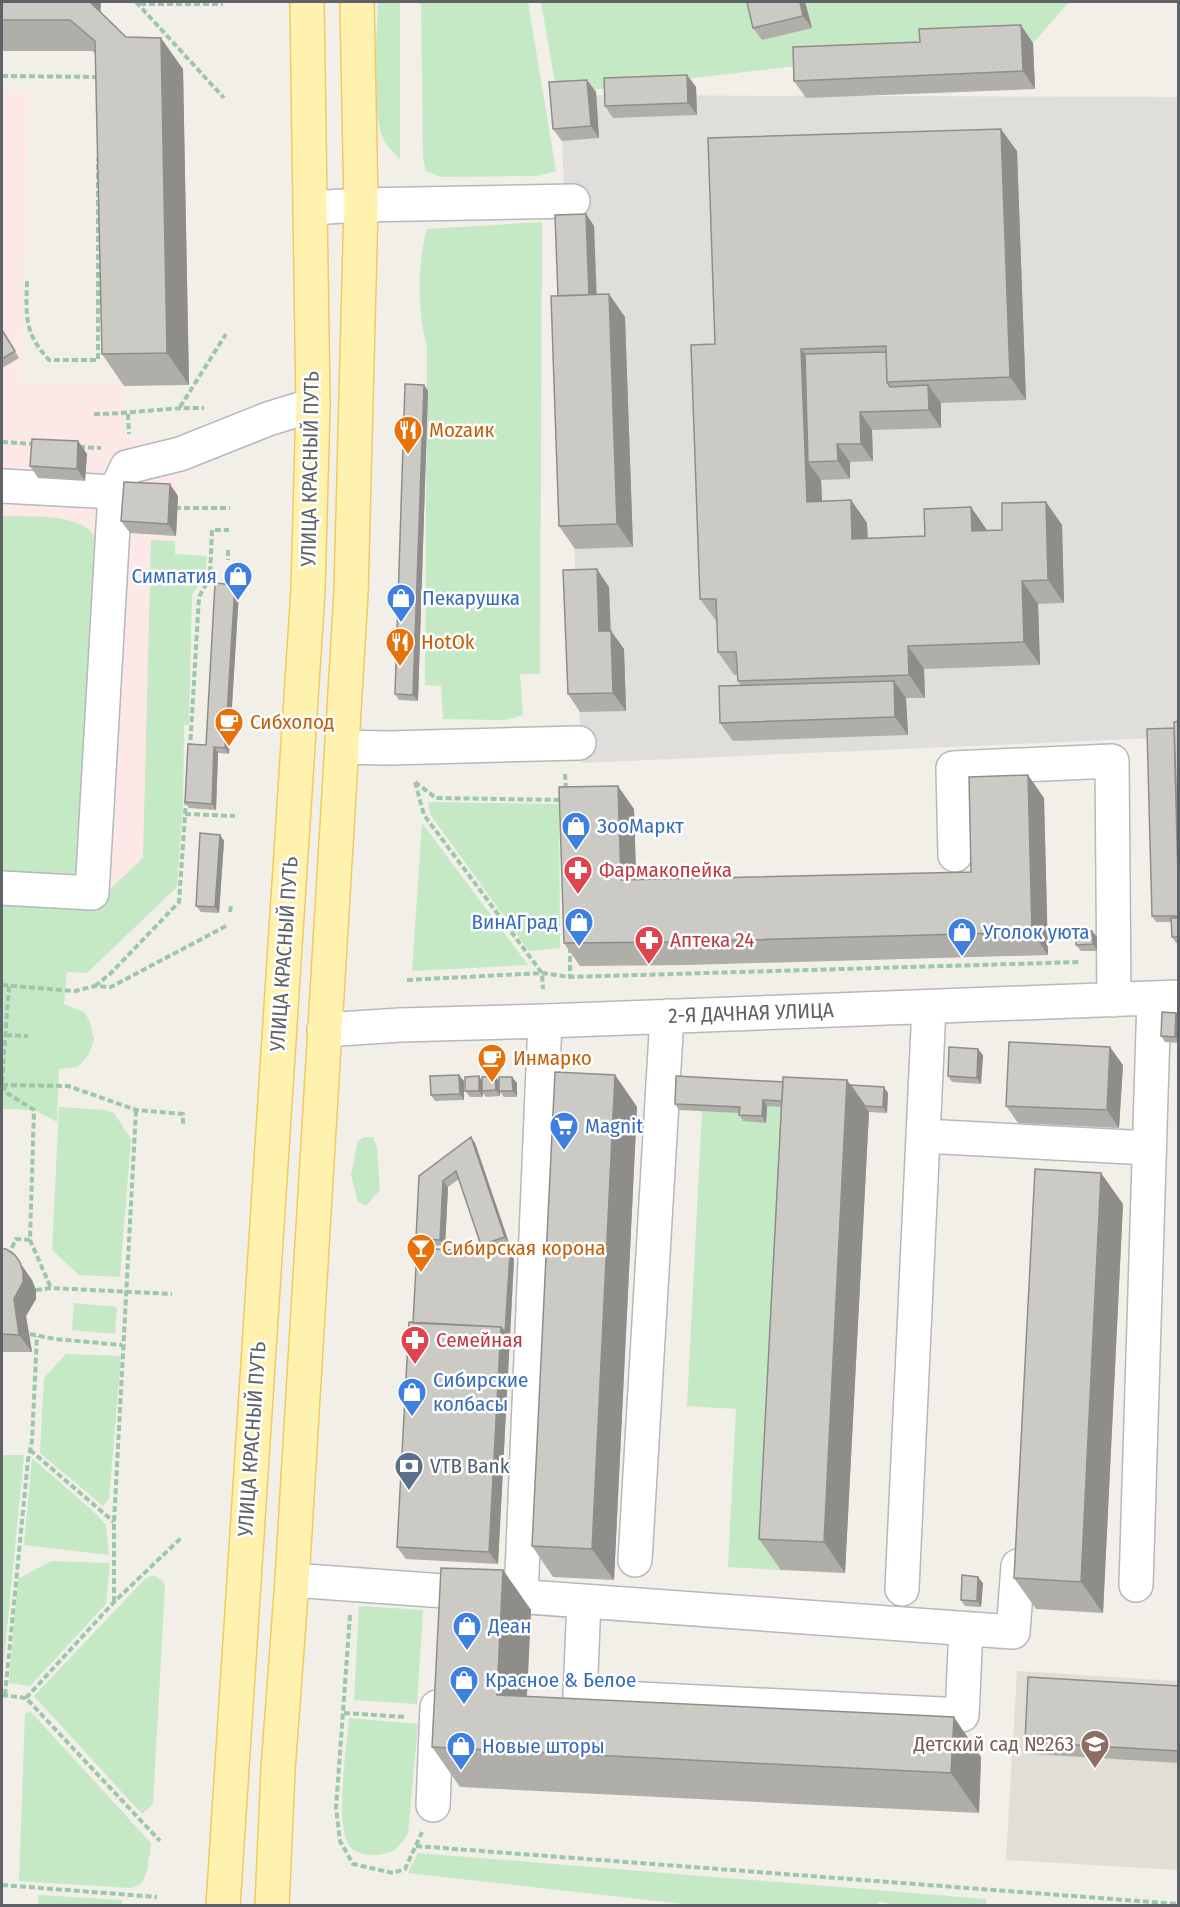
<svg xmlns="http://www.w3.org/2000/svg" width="1180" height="1907" font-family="'Fira Sans Condensed',sans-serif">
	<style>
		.industrial { fill: #e0deda }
		.education { fill: #e1ded6 }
		.medical { fill: #fce8e6 }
		.green { fill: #c5e8c5 }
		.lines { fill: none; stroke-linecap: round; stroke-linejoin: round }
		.minor-casing { stroke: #b5b8bc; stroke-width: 36 }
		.major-casing { stroke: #f2c960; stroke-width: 36 }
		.path { stroke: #9cc7a9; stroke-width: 4; stroke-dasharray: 6 3; stroke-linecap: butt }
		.minor { stroke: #fff; stroke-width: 33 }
		.major { stroke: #fff2af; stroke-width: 33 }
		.wall { fill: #afaea9 }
		.shaded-wall { fill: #8f8d8a }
		.building { fill: #cccac5; stroke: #8f8d8a; stroke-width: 1.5 }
		.labels { text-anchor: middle; stroke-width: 5; stroke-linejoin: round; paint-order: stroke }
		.food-label { font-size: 21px; fill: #c56008; stroke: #fff; text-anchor: start }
		.street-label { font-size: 21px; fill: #5f6368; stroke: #fff }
		.shop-label { font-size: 21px; fill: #366cbe; stroke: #fff; text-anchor: start }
		.health-label { font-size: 21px; fill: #be3a42; stroke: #fff; text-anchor: start }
		.service-label { font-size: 21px; fill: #4e5e75; stroke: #fff; text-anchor: start }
		.education-label { font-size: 21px; fill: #785e54; stroke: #fff; text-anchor: end }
	</style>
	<rect width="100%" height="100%" fill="#f1efe8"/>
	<path class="industrial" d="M561,95L1178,97V737L581,763Z"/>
	<path class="education" d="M1017,1671L1178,1681V1870L1006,1860Z"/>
	<path class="medical" d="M2,93H30L20,383L124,386L125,439L180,442L170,659L164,867L99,932L2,928Z"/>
	<path class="green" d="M378,2H400V159C392,151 384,143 381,133C371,95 377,41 378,2Z
		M421,2H528L556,171L537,176L442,177L426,171L423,158Z
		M541,2H1069L1033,43L805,65L557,94Z
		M542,222L540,674H520L523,715L505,720L443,719L441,686L425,685L427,346C417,312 417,263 427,229Z
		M2,516C26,517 78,513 93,534C96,538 97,544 98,548L79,881L2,876Z
		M151,540L175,541V554L207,556L205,576L192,594L189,725H184L183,806L177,887L87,973L67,972L64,1004L84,1012L90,1022L94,1040L89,1054L78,1067L59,1069L57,1122L34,1110L2,1109V902L91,907L143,858Z
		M428,802L559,804L560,948L529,951L430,814Z
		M422,823L528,965L412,971Z
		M767,1106L805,1108L781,1570L728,1567L736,1409L687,1406L702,1111L744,1113Z
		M59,1107L106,1110L114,1113L131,1139L120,1277L79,1275L52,1250Z
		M365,1137H373L377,1148L380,1190L366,1206L358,1202L351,1175L358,1141Z
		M74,1303L117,1307L115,1334L72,1330Z
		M66,1354L121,1356L109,1499L103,1506L40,1453L44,1378Z
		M2,1455H24L2,1681Z
		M32,1458L94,1512L106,1525L109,1555L24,1545Z
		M51,1561L110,1563L106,1604L30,1686L9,1683L18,1579Z
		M154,1575L163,1581L165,1587L153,1804L142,1814L34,1696L146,1578Z
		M359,1606L423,1610L417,1704L354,1700Z
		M30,1711L151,1843L147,1871L142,1883L131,1888L19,1881L25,1714Z
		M349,1718L418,1724L408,1833C400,1847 393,1854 376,1855C367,1855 356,1854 350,1847C334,1826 347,1746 349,1718Z
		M418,1853L986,1899V1905L907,1906L879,1902L876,1906L692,1905L408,1873Z
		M38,1895L122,1900V1905H38Z"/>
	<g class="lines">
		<g class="minor-casing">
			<path id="minor" d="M310,208L361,205L573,201
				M2,486L115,492L92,893L2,888
				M115,492L127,467L180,454L268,419L313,405
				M342,747L389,748L579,743
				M955,855L953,768L1112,761L1114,1000
				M324,1030L400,1025L545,1021L1178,997
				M924,1136L1149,1148
				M635,1560L667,1016
				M292,1580L1013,1632L1018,1566
				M1136,1585L1154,998
				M902,1589L929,1007
				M521,1597L545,1021
				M584,1601L580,1696L962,1715L966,1629
				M433,1805L437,1707"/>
		</g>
		<g class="major-casing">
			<path id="major" d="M223,1906L308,590L313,405L307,2
				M272,1906L278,1770L292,1580L351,593L361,205L357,2"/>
		</g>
		<path class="path" d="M136,2L224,98
			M140,4H223
			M2,76L98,77V79
			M27,281C26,316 24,333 49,360H98V158
			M180,407L226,334
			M94,414C131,414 167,407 204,408
			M128,414L129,434
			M2,442L35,444
			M79,447L101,448
			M175,508H230
			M228,550V560
			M190,749L199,597L210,577L212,530H229
			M565,774L566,791
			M415,782L436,798L563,800
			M415,782L424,815L542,973L543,989
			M185,814L235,816
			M230,912L231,905
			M570,947V977
			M407,980L542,973L570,977L1081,962
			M2,985L75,991L95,986L111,987L226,926
			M95,986L111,973L179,902L186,801
			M6,1035L28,1036
			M2,1082L9,985
			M2,1085L7,1093L34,1110L30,1240L51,1288
			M2,1085L68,1086L136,1110L183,1114V1125
			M8,1256L16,1239L30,1240
			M36,1290L51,1288L172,1294
			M30,1334L55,1339L122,1345
			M30,1450L114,1522
			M114,1602V1522L136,1110
			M350,1615L336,1808L340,1841L353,1864L393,1873L405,1869L422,1832
			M2,1695L26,1698L160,1841
			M5,1695L28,1460L32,1441L37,1336
			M26,1698L114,1602L181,1538
			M344,1713L406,1717
			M416,1846L1178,1904
			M2,1885L157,1897"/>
		<use href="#minor" class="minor"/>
		<use href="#major" class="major"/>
	</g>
	<path class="wall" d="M2,2H101L100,11L126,37L183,69L189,385L124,386L102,354L96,54L92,51H2Z
		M747,2H805L812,28L762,40L753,28Z
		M920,42L1033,43L1035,89L806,98L794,81Z
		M687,75L696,87L697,115L613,118L605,106Z
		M587,80L596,92L599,138L562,141L553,129Z
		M1017,151L1026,400L941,403V428L872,430L873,461L850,462V479L821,480L822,501L851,500L867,523L868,538L925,536L987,530V531L1002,530L1046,502L1062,525L1064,603L1038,604L1040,665L924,669L925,698H906L908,735L733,741L720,723L741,686L738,681L737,675H734L718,652L717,622L700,599L715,344Z
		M586,214L594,226L597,295L625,317L633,547L575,549L559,526L558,296Z
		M2,330L19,358L2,368Z
		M424,385L428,391L418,701L399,700L395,694Z
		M78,441L87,454L85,481L38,478L30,466Z
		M178,496L176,536L130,533L121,521Z
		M235,585L239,591L229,754L218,753L216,810L189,808L185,802L206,745Z
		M609,587L611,631L624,649L626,711L580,712L568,694Z
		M1179,721V943H1176L1172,937L1171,922H1156L1152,916L1174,728Z
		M1044,798L1048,955L687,965L580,966L564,943L634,809L636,880L971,872Z
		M220,835L224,841L219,913L201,912L196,906Z
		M1092,931L1097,937V951H1081L1076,945Z
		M1176,1013L1179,1016V1043L1165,1042L1161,1036Z
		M983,1055L981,1084L952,1082L948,1076Z
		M1123,1065L1119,1128L1018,1123L1006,1106Z
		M586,1074L615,1075L637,1107L614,1580L553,1577L532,1546Z
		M479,1076L482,1081H499L512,1077L517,1083V1097H504L500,1092V1096L486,1097L483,1093V1097H470L465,1091Z
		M847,1080L850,1085L888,1093L887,1113L869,1112L845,1573L781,1570L759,1539L781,1107L767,1106L766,1123L743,1121L739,1115V1113L679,1110L675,1104L783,1082Z
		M464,1081V1100L435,1101L431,1095Z
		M475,1143L509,1243L485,1251L481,1245L459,1179L448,1187L445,1246L420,1245L416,1239L419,1176Z
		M1123,1204L1103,1613L1036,1609L1014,1578Z
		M2,1249L32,1280L36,1290V1299L26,1316L32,1352H2Z
		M514,1259L498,1564L406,1559L397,1547L413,1323Z
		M503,1570L531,1610L527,1696L981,1757L979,1813L460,1787L432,1747Z
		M983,1583L981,1607L965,1606L961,1600Z
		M1179,1686V1763L1033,1754L1025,1742Z"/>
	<path class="shaded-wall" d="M86,2H101L100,21Z
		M800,2H805L812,28L803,16Z
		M1021,25L1033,43L1035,89L1023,71Z
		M161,38L183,69L189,385L167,353Z
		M687,75L696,87L697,115L688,103Z
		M587,80L596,92L599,138L591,126Z
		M1001,129L1017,151L1026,400L1010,377Z
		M586,214L594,226L597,318L589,306Z
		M609,294L625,317L633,547L617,524Z
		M801,349L817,372L808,462L821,480L823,524L807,502Z
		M424,385L428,391L418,701L413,695Z
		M928,385L941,403V428L929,410Z
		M860,412L872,430L873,461L861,444Z
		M78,441L87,454L85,481L77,469Z
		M837,444L850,462V479L838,461Z
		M170,484L178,496L176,536L168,524Z
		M851,500L867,523L868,562L852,539Z
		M1046,502L1062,525L1064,603L1048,580Z
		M971,507L987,530L988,554L972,531Z
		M597,569L609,587L611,649L599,631Z
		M1022,581L1038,604L1040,665L1024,642Z
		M235,585L239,591L229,754L225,748Z
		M611,631L624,649L626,711L613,693Z
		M908,646L924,669L925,698L909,675Z
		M894,681L906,698L908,735L895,717Z
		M214,747L218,753L216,810L212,804Z
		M1028,775L1044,798L1048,955L1032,932Z
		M618,786L634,809L637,903L621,880Z
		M220,835L224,841L219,913L215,907Z
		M1092,931L1097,937V951L1093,944Z
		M1176,1013L1179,1016V1041L1175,1037Z
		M1110,1047L1123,1065L1119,1128L1107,1110Z
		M978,1049L983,1055L981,1084L977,1078Z
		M459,1075L464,1081V1100L460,1094Z
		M615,1075L637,1107L614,1580L592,1549Z
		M479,1076L483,1083L482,1091L483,1093V1097L479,1091Z
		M495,1076L500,1082V1096L496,1090Z
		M512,1077L517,1083V1097L513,1091Z
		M847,1080L869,1112L845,1573L824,1542Z
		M884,1087L888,1093L887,1113L883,1107Z
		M763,1100L767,1106L766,1123L762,1116Z
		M471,1137L475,1143L509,1243L505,1237Z
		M1101,1173L1123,1204L1103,1613L1081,1582Z
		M443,1181L448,1187L445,1246L440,1240Z
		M510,1253L514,1259L498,1564L489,1552L501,1327Z
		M14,1254L32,1280L36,1290V1299L26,1316L32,1352L19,1335L14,1299Z
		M503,1570L531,1610L525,1734L497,1695Z
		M978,1577L983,1583L981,1607L977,1601Z
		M954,1717L981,1757L979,1813L951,1773Z"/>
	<path class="building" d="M2,2H90L126,37L161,38L167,353L102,354L95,41L70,20H2Z
		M747,2H800L803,16L753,28Z
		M1021,25L1023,71L794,81L793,47L920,42L919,29Z
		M687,75L688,103L605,106L604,78Z
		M587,80L591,126L553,129L549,82Z
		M1001,129L1010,377L887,382L886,346L801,349L807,502L851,500L852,539L925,536L924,509L971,507L972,531L1002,530V503L1046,502L1048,580L1022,581L1024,642L908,646L909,675L738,681L736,652H718L716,599H700L691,345L715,344L708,138Z
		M586,214L589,295L558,296L555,215Z
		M609,294L617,524L559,526L551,296Z
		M2,330L15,351L2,359Z
		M886,352L887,382L890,387L928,385L929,410L860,412L861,444H837L838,461L808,462L805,354Z
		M405,384L424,385L413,695L395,694Z
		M32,439L78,441L77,469L30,466Z
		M124,482L170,484L168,524L121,521Z
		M597,569L599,631H611L613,693L568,694L563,570Z
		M215,583L235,585L225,748L214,747L212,804L185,802L188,744L206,745Z
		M894,681L895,717L720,723L719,686Z
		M1179,721V886L1174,722Z
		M1174,728L1179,916H1152L1147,729Z
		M1028,775L1032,932L671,942L564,943L559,787L618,786L621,880L971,872L969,777Z
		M200,833L220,835L215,907L196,906Z
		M1171,918H1179V937H1172Z
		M1076,931H1092L1093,944L1076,945Z
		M1162,1012L1176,1013L1175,1037L1161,1036Z
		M1009,1042L1110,1047L1107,1110L1006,1106Z
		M949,1047L978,1049L977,1078L948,1076Z
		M555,1072L615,1075L592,1549L532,1546Z
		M459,1075L460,1094L431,1095L430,1076Z
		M479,1076V1091H465V1077Z
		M495,1076L496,1090L482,1091V1077Z
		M676,1076L783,1082L782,1101L763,1100L762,1116L739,1115L740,1107L675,1104Z
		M499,1077H512L513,1091H499Z
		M783,1077L847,1080L824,1542L759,1539Z
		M850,1085L884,1087L883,1107L865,1106Z
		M471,1137L505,1237L481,1245L456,1171L443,1181L440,1240L416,1239L419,1176Z
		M1035,1169L1101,1173L1081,1582L1014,1578Z
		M417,1248L510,1253L505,1333L501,1327L413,1323Z
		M2,1249H6L14,1254L20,1262L23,1272V1282L14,1299L19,1335L2,1334Z
		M409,1322L501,1327L489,1552L397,1547Z
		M441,1568L503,1570L497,1695L954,1717L951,1773L432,1747Z
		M962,1575L978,1577L977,1601L961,1600Z
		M1028,1677L1179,1686V1751L1025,1742Z"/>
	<defs>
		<g id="restaurant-pin" transform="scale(1.5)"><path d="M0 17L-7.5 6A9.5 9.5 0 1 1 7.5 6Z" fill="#e8710a" stroke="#fff"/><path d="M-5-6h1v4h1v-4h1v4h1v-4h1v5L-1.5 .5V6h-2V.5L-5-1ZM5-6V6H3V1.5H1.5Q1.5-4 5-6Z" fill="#fff"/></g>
		<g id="shop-pin" transform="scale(1.5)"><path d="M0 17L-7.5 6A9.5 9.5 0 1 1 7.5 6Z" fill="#3f7fe0" stroke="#fff"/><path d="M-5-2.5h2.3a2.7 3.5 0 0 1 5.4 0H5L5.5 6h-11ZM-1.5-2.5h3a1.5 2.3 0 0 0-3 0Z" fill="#fff"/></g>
		<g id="cafe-pin" transform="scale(1.5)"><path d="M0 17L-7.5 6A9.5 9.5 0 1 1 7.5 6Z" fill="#e8710a" stroke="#fff"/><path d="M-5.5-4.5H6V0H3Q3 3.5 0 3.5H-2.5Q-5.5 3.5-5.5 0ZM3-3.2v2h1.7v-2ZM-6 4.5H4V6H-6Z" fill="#fff"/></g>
		<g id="pharmacy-pin" transform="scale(1.5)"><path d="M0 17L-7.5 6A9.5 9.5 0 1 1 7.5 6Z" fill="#e0444e" stroke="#fff"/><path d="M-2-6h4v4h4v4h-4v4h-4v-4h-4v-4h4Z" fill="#fff"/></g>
		<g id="supermarket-pin" transform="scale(1.5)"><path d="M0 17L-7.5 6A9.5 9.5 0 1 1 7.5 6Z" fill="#3f7fe0" stroke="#fff"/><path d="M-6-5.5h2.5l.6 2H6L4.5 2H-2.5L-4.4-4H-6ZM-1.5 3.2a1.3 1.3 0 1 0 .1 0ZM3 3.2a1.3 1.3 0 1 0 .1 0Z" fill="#fff"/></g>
		<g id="bar-pin" transform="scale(1.5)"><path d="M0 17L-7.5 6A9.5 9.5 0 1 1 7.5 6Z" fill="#e8710a" stroke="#fff"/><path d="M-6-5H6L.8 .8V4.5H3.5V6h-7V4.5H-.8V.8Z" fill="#fff"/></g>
		<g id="bank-pin" transform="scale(1.5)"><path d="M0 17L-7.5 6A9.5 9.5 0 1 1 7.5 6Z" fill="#5c6f8a" stroke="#fff"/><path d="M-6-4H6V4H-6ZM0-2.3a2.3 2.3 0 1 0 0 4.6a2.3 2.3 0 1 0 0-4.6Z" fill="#fff"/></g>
		<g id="school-pin" transform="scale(1.5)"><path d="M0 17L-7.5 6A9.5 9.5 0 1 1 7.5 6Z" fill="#8d6e63" stroke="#fff"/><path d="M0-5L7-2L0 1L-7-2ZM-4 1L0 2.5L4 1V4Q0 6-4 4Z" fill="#fff"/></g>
	</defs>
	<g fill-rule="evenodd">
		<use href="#restaurant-pin" x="408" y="430"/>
		<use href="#shop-pin" x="238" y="576"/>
		<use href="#shop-pin" x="401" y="598"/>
		<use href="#restaurant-pin" x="400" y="642"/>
		<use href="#cafe-pin" x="229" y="722"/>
		<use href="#shop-pin" x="576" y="826"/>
		<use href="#pharmacy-pin" x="578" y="870"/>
		<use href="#shop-pin" x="579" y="922"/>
		<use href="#shop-pin" x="962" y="932"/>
		<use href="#pharmacy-pin" x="649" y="940"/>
		<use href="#cafe-pin" x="492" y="1058"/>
		<use href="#supermarket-pin" x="564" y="1126"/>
		<use href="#bar-pin" x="421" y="1248"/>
		<use href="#pharmacy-pin" x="415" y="1340"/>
		<use href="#shop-pin" x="412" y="1392"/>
		<use href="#bank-pin" x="409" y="1466"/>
		<use href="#shop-pin" x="467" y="1626"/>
		<use href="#shop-pin" x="464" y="1680"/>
		<use href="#school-pin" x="1095" y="1744"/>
		<use href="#shop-pin" x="461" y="1746"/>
	</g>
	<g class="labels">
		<g class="food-label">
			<text x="429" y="437">Mozaик</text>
			<text x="421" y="649">HotOk</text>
			<text x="250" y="729">Сибхолод</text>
			<text x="513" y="1065">Инмарко</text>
			<text x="442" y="1255">Сибирская корона</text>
		</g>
		<g class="street-label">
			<text transform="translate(310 469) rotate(-89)" y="7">УЛИЦА КРАСНЫЙ ПУТЬ</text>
			<text transform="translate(284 954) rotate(-86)" y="7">УЛИЦА КРАСНЫЙ ПУТЬ</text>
			<text transform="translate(751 1013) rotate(-2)" y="7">2-Я ДАЧНАЯ УЛИЦА</text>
			<text transform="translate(252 1439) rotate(-86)" y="7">УЛИЦА КРАСНЫЙ ПУТЬ</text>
		</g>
		<g class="shop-label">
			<text x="217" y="583" text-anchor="end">Симпатия</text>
			<text x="422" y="605">Пекарушка</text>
			<text x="597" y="833">ЗооМаркт</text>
			<text x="558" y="929" text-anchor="end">ВинАГрад</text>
			<text x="983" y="939">Уголок уюта</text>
			<text x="585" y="1133">Magnit</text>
			<text x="433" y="1387">Сибирские<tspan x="433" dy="24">колбасы</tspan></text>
			<text x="488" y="1633">Деан</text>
			<text x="485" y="1687">Красное &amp; Белое</text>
			<text x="482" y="1753">Новые шторы</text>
		</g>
		<g class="health-label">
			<text x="599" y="877">Фармакопейка</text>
			<text x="670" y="947">Аптека 24</text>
			<text x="436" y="1347">Семейная</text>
		</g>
		<g class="service-label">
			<text x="430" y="1473">VTB Bank</text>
		</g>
		<g class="education-label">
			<text x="1074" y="1751">Детский сад №263</text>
		</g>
	</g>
	<rect width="1180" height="1907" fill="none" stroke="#5f6368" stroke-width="6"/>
</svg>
